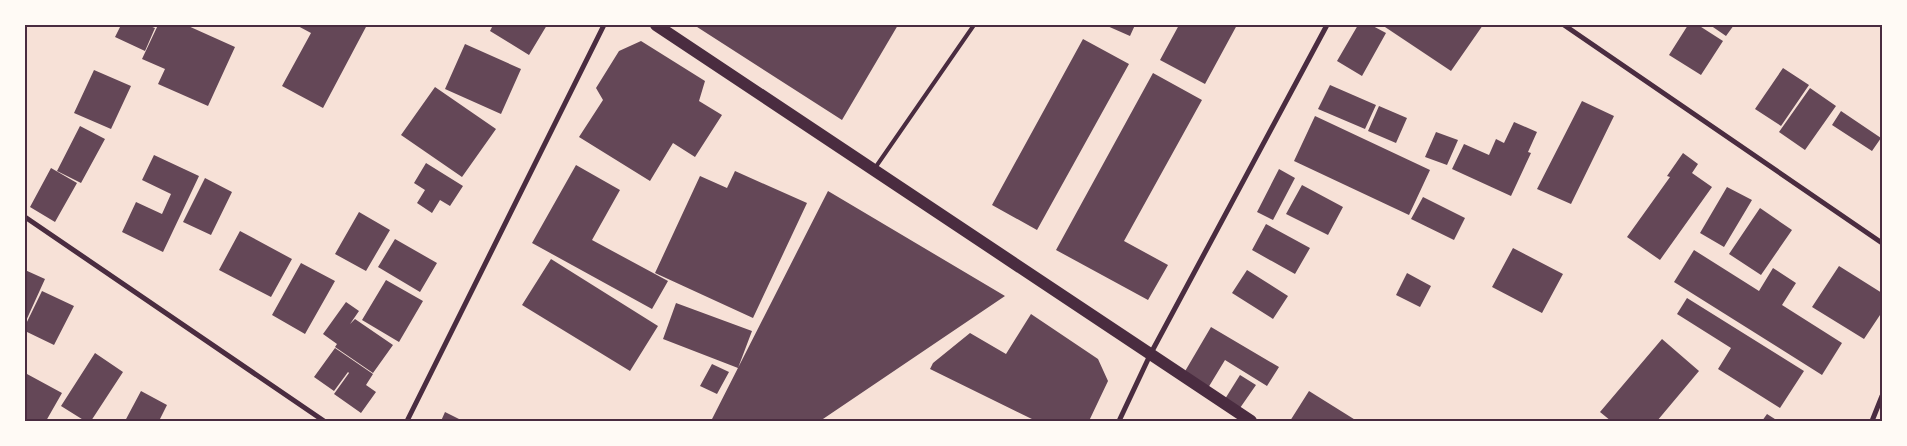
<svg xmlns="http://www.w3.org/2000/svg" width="1907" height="446" font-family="Cabin,sans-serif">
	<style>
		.building { fill: #644757 }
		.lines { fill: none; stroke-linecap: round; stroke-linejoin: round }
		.service { stroke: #4a2c40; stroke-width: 4 }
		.minor { stroke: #4a2c40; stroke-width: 5 }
		.primary { stroke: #4a2c40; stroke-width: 12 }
		.neatline { fill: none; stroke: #4a2c40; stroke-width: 2 }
	</style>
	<rect width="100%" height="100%" fill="#f7e1d7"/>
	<path class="building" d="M121,25H147L155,28L145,51L115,37Z
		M158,25H186L235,47L208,106L158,84L165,69L142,59Z
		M296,25H367L323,108L282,86L311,33Z
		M493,25H547L529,55L490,31Z
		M694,25H898L842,120Z
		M1105,25H1135L1130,36Z
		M1179,25H1237L1205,84L1160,60Z
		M1358,25H1371L1386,33L1362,76L1337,61Z
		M1382,25H1483L1451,71Z
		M1688,25H1698L1723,41L1701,75L1669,55Z
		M1710,25H1734L1726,36Z
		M1083,39L1129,64L1037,230L992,205Z
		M641,41L705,81L699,101L722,115L695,157L673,143L650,181L579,137L603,100L596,88L619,51Z
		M465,44L521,69L501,114L445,89Z
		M1783,68L1809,85L1781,126L1755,109Z
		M94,70L131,86L111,129L74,113Z
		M1153,73L1202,100L1124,241L1168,265L1148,300L1056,250Z
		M1330,85L1376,105L1365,129L1318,109Z
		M435,87L496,129L462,177L401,135Z
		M1810,88L1836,106L1805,150L1779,132Z
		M1582,101L1614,116L1571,204L1537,189Z
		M1379,106L1407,118L1396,143L1368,131Z
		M1841,111L1881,138L1872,151L1832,125Z
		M1315,116L1430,170L1409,215L1294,161Z
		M1514,122L1537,132L1528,152L1531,153L1511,196L1452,169L1464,144L1489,155L1496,139L1504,143Z
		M80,126L105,139L81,183L57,171Z
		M1436,132L1458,140L1447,165L1425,157Z
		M1683,153L1698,164L1692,173L1712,187L1660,260L1627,237L1670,177L1667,176Z
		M154,155L199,176L163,252L122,232L136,202L162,214L171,194L142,180Z
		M426,163L463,186L450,206L440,200L432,213L417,203L425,190L414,183Z
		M576,165L620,190L592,240L668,281L652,309L532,243Z
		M51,168L77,183L55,222L30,207Z
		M1279,169L1295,178L1273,220L1257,212Z
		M735,171L807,203L753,318L655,273L700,176L727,188Z
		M205,178L232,192L211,235L183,222Z
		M1302,185L1343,207L1328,235L1286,214Z
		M1727,187L1752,200L1724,247L1700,233Z
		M828,191L1005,296L820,421H711Z
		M1423,197L1465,218L1454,240L1411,219Z
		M1760,208L1792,230L1761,275L1729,254Z
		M359,212L390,230L366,271L335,254Z
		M1266,224L1310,248L1295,274L1252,250Z
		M240,231L292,259L271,297L219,270Z
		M395,239L437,263L420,292L378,267Z
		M1513,248L1563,274L1542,313L1492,287Z
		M1694,250L1759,291L1773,268L1796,283L1782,305L1842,343L1822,375L1674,282Z
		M551,259L658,326L630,371L522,305Z
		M301,263L335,281L305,334L272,315Z
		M1839,266L1882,293V312L1864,339L1812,307Z
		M25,270L45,279L25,323Z
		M1247,270L1288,296L1273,319L1232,293Z
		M1407,273L1431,286L1420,307L1396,295Z
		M386,280L423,301L399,342L362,320Z
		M42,291L74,306L54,345L25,331V326Z
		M1687,298L1804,371L1780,408L1718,369L1731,348L1677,314Z
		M346,302L359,311L350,324L355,319L393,345L373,373L335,347L337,344L323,334Z
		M676,303L752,331L738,368L663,339Z
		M1031,314L1098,359L1108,381L1089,421H1036L930,369L933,363L970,333L1006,354Z
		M1211,327L1279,367L1267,386L1225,360L1208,388L1184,373Z
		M1662,339L1699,371L1657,421H1611L1600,412Z
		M335,348L373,374L366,385L376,392L361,413L334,394L349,373L348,372L334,391L314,377Z
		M95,353L123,372L91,421H85L61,406Z
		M712,364L729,372L717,394L700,386Z
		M27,374L62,393L46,421H25Z
		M1240,375L1256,385L1240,408L1225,399Z
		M141,391L167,405L159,421H125Z
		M1309,391L1357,421H1290Z
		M445,412L463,421H441Z
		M1767,414L1778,421H1762Z"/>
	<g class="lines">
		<path class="service" d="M875,168L974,25"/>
		<path class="minor" d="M1564,25L1882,243
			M25,217L324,421
			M407,421L604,25
			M1119,421L1151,353L1327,25
			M1872,421L1882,396"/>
		<path class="primary" d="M656,25L1251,421"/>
	</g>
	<rect width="1907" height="446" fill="none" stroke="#fffaf5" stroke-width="52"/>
	<rect x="26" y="26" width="1855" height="394" class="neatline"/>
</svg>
